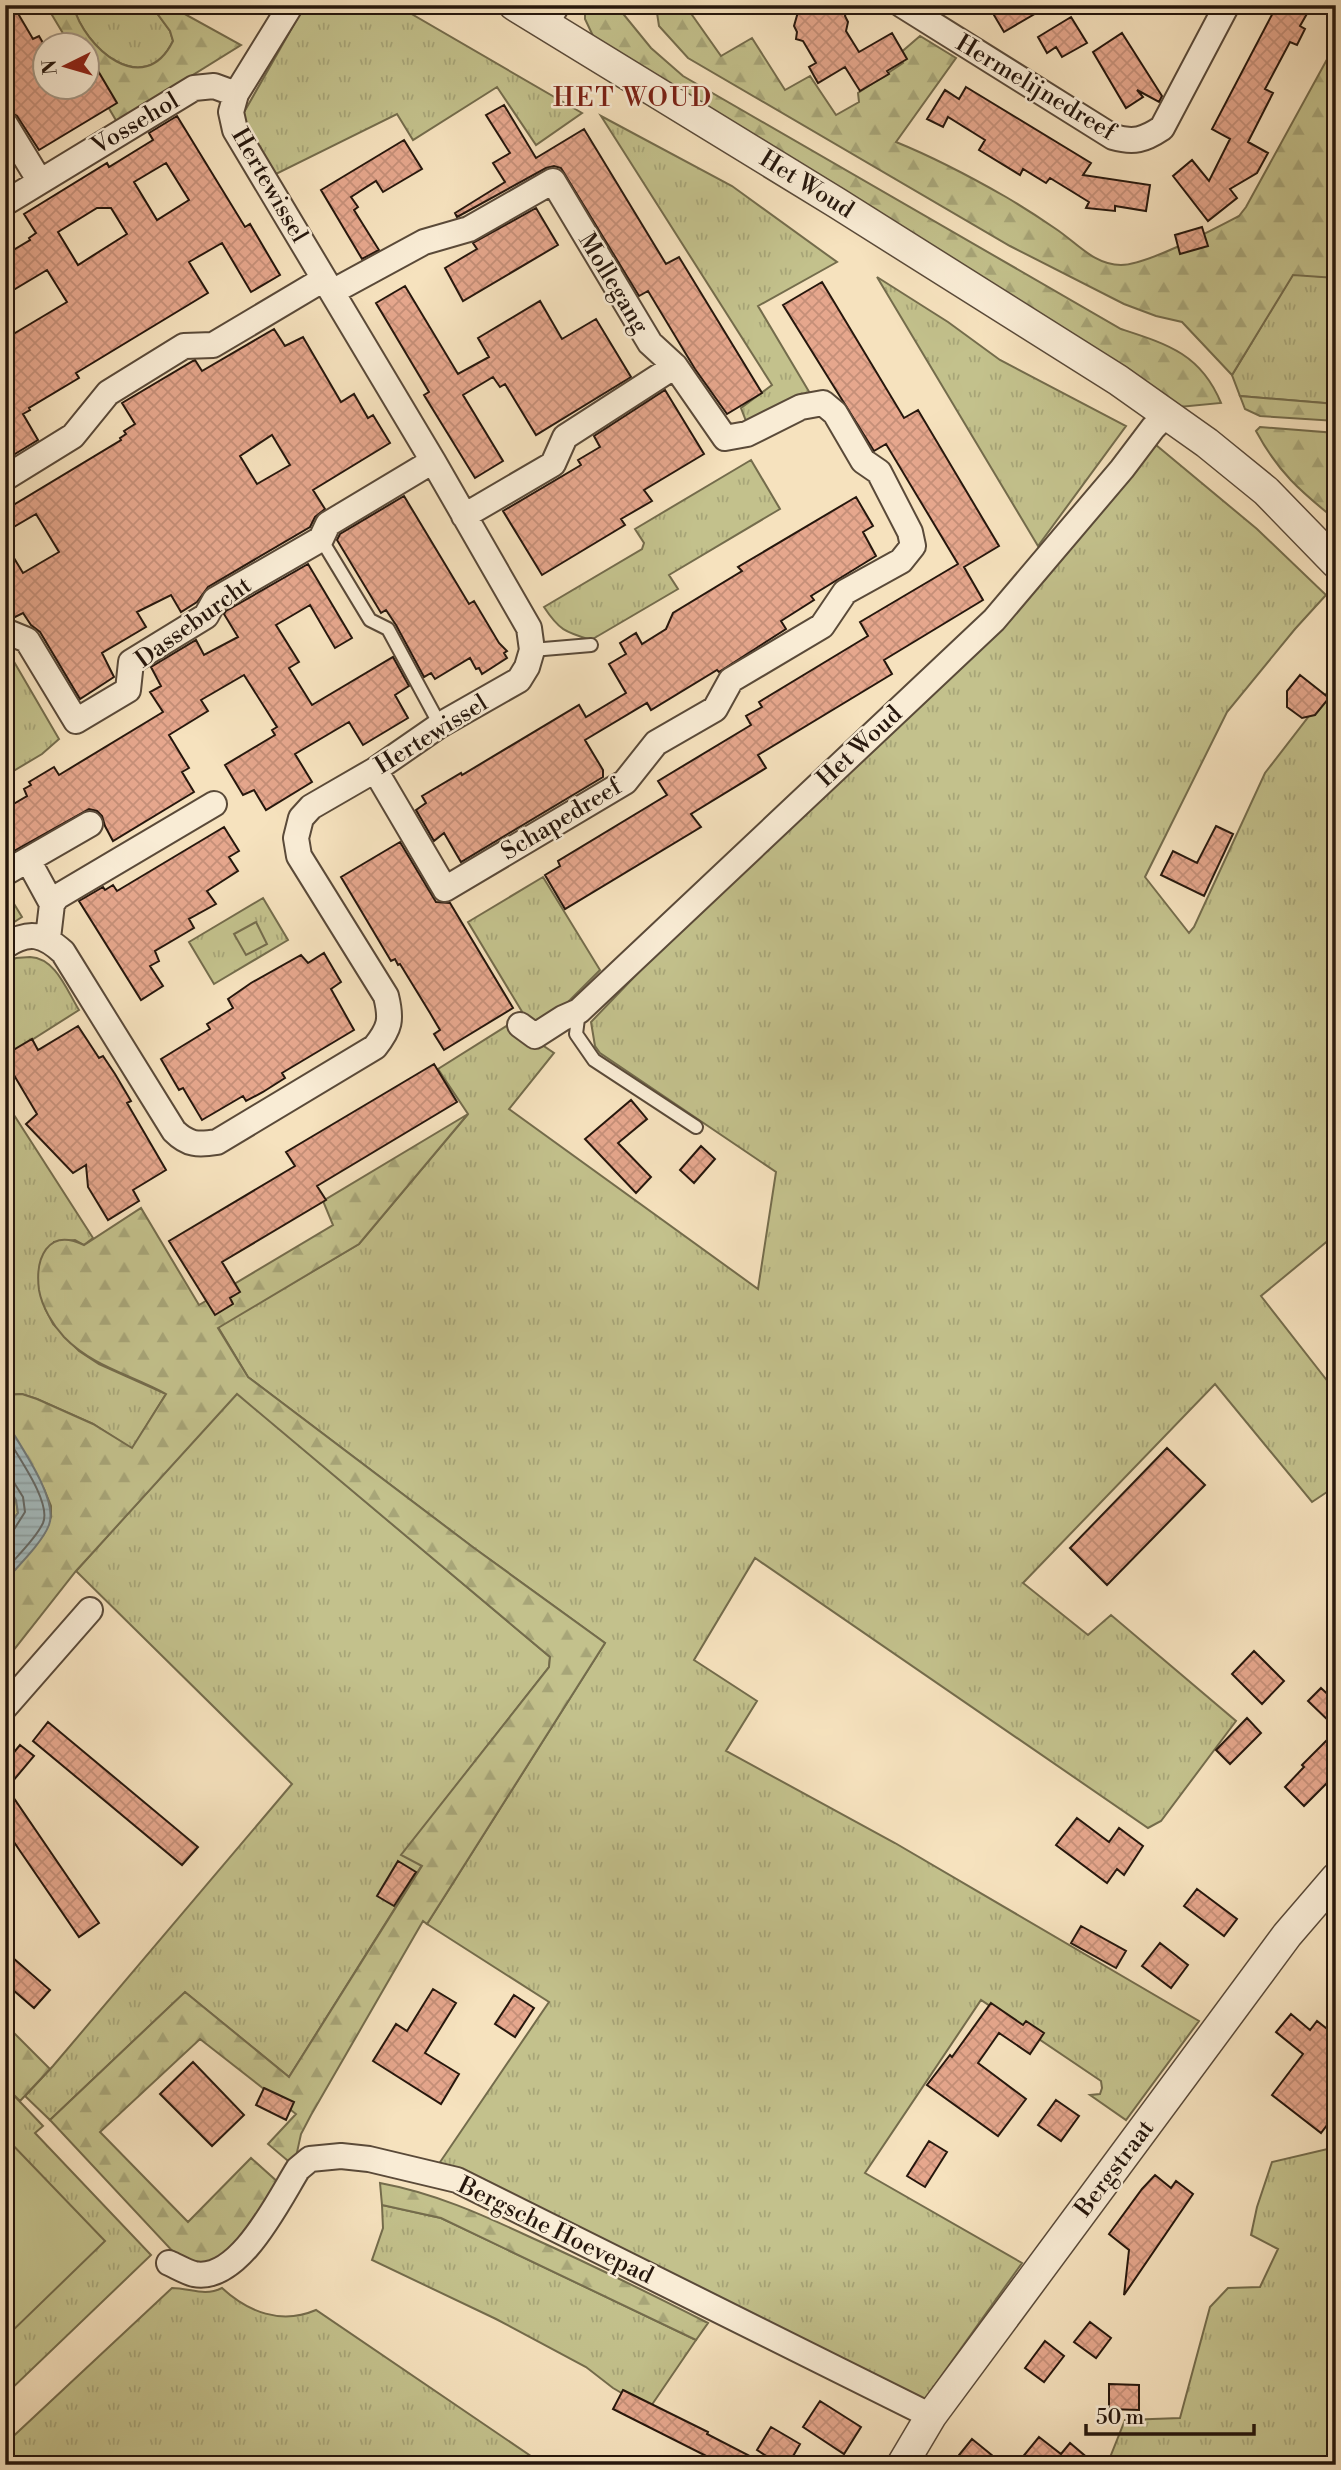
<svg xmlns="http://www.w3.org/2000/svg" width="1341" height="2470" font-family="'Libre Bodoni',serif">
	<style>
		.grass { fill: url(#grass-tufts); stroke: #746c4c; stroke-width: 2 }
		.forest { fill: url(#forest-firs); stroke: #746c4c; stroke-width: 2 }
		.green { fill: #c3c18c; stroke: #746c4c; stroke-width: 2 }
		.water { fill: url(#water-rules); stroke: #717977; stroke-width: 2 }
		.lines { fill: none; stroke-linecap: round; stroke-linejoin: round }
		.shore { stroke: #646865; stroke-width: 2 }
		.building { fill: url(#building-cross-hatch); stroke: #26170d; stroke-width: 2; fill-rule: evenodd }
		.service-casing { stroke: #5a4a39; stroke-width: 16 }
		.minor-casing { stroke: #5a4a39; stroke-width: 28 }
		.tertiary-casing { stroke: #5a4a39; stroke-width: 33 }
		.service { stroke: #f9ecd5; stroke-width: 12 }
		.minor { stroke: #f9ecd5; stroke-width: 24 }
		.tertiary { stroke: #f9ecd5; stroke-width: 30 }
		.labels { text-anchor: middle; stroke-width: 5; stroke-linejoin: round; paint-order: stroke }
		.street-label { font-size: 24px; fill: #26170d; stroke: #f9ecd5 }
		.neighbourhood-label { font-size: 26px; letter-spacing: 2px; fill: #7a1f14; stroke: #f9ecd5 }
	</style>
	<defs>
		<pattern id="grass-tufts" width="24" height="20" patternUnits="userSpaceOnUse" patternTransform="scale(1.75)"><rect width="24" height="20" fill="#c3c18c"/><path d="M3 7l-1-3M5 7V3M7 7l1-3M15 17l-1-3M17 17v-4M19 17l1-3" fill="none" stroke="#a7a578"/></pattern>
		<pattern id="forest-firs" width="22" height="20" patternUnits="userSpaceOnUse" patternTransform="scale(1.75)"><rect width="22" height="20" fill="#c3c18c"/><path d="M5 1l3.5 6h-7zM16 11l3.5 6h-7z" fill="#a7a578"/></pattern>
		<pattern id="water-rules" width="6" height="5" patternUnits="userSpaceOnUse" patternTransform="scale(1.75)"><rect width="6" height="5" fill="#a3babd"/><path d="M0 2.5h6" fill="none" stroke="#8c9fa1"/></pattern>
		<pattern id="building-cross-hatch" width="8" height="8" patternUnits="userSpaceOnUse" patternTransform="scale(1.75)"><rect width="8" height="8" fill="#e6a78d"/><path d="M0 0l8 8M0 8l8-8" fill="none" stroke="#c58f78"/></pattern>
	</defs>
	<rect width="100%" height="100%" fill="#f6e2be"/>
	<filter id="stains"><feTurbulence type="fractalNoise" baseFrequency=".00286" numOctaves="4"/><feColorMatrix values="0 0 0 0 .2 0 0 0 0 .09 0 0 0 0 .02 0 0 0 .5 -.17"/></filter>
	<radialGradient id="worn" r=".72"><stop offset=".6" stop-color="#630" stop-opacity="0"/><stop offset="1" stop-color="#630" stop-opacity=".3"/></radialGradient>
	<path class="grass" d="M73,5H151L170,31L173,41C144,100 84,48 73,5Z
		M305,5H396L582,113L536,145L497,87L413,140L397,114L268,178L239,121Z
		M601,116L732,186L837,262L758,306L811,395L746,421L741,408L772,385Z
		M1293,274L1336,278V404L1240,396L1232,375Z
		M877,277L948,322L1000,360L1126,426L1038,546Z
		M1150,440L1257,529L1326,595L1295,629L1227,712L1145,877L1189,933L1194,927L1265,773L1333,685L1336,689V1234L1261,1296L1336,1392V1486L1312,1502L1215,1384L1023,1583L1088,1635L1111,1615L1236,1721L1161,1821L1148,1828L755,1558L694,1660L757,1701L726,1751L895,1843L1199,2021L1126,2120L1090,2095L1100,2094L1102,2088L1101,2081L981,2000L865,2173L1022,2263L922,2403L434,2171L549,2002L427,1924L605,1643L474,1548L248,1377L218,1327L359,1244L468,1114L438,1069L524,1015L468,922L543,877L600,970L532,1038L554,1053L509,1109L758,1289L776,1172L600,1053L595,1046L591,1022Z
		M751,460L780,509L669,575L678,589L591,640C565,632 559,630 544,607L642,549L644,543L635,529Z
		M6,648L59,739L42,754L5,776Z
		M8,894L22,917L5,928V895Z
		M263,898L288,940L214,984L189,942Z
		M30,957C56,958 67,991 79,1010L5,1057V965L16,958Z
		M5,1101L93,1238L84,1245L75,1240L54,1242L45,1308L53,1324L79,1351L99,1364L166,1394L132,1449L93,1424L37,1399L22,1394L5,1395Z
		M237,1393L550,1657L549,1667L402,1855L422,1865L289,2077L185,1992L50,2120L25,2096L53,2066L292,1784L76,1571Z
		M5,2086L43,2126L35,2133L151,2255L5,2395Z
		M1336,2147V2465H1107L1125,2420L1180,2418L1210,2307L1228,2288L1260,2287L1278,2249L1251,2235L1257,2207L1272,2162Z
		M382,2205L441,2218L696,2340L649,2409L613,2388L586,2367L496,2319L372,2260L383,2228Z
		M172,2288C190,2288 204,2297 222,2288C248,2312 281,2325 316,2310L544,2465H5V2444Z"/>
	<path class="forest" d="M46,5H73C84,48 144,100 173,41L170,31L151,5H183L181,12L241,45L117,122L88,73V46L70,45Z
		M585,5H616L651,48L683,76L1121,329C1167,344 1201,354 1221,403L1179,407L594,38L585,19Z
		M669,5H685L721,56L752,38L785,90L810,76L836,115L859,102L858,93L903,63L898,55L920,36L956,58L896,142C933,157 971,177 1006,197C1023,207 1040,218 1056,229C1077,243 1094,265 1121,265C1147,265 1214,229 1239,216L1246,207L1336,43V278L1293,275L1232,375L1182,322L1156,316L1124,304L1010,246L688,58L659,26L657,13Z
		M1240,396L1336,404V421L1260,416L1245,409Z
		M1260,427L1336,433V520C1300,491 1278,472 1256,431Z
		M468,1114L359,1244L218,1328L248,1377L474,1548L605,1643L427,1924L423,1921L311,2115L301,2134L294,2166L268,2144L296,2114L200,2039L100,2132L188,2222L251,2158L280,2184C263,2207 227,2270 193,2263C188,2262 182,2258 177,2256L50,2120L185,1992L289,2077L422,1866L401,1855L549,1667L550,1657L237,1394L76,1571L5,1661V1581L44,1534L51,1517V1506L44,1489L5,1420V1395L22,1394L37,1399L93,1424L132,1448L166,1394C132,1375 93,1367 64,1337C53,1325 42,1307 39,1290C35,1259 47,1227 84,1245L141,1208L199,1305L333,1225L323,1201Z
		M5,1481L16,1500L18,1513L5,1530Z
		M5,2024L50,2069L20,2101L5,2086Z
		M380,2183C434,2193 481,2214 530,2237C590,2264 649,2293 708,2323L696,2340L441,2218L382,2205Z"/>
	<path class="green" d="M256,922L267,944L246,955L234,934Z
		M5,2137L105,2241L5,2338Z"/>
	<path class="water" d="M5,1420C19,1444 59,1499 49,1525C42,1543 18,1566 5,1581V1530L18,1513L16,1500L5,1481Z"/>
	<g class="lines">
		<path class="shore" d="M5,1434C16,1454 52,1502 43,1523C35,1540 17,1556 5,1570
			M5,1478L13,1481L23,1497L25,1512L13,1531L5,1533"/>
	</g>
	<path class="building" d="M5,5H13L33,39L39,36L46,48V88H88V54L117,103L39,150L17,116L5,109V57L10,53L5,45Z
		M800,5H838L847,9L845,16L848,22L846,31L859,52L892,33L907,59L887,71L889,74L860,91L845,67L818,83L809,67L816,63L803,41L796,39L797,32L794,26Z
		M988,5H1050L1004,32Z
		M1277,5H1312L1300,26L1305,29L1297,45L1290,42L1265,89L1273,93L1248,142L1268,153L1257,173L1230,189L1237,198L1208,221L1173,176L1192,160L1209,181L1230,139L1212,129Z
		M1071,17L1087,43L1062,57L1056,47L1047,53L1038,37Z
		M1122,33L1162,96L1159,102L1137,90L1143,97L1126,108L1093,52Z
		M966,87L1091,163L1083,175L1150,185L1146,211L1115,206V211L1086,208L1089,202L1050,178L1046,183L1023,169L1020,175L979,150L985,140L948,117L943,127L927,119L945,90L959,99Z
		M504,105L536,158L584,129L666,264L679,257L762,393L727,414L695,369L648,291L639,296L561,168L554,166L546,168L457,217L455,213L505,182L493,163L510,153L486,115Z
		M177,116L245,227L250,224L280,275L251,292L222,243L189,262L208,293L76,373L79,378L29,408L30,410L23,414L38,440L5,460V339L67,302L47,270L5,295V255L30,240L29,238L36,233L24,214L107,163L109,167L153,140L149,133ZM166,163L189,200L157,220L134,182ZM97,208H111L127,234L78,265L58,232Z
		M404,140L422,169L383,192L376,181L351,197L358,207L354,210L379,250L362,259L321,190Z
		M536,208L558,245L463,301L445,268L477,249L473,243Z
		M1202,227L1208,246L1180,254L1175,235Z
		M822,282L904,418L918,410L999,546L964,567L983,600L884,660L892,674L758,755L766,768L691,814L701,827L565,909L545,875L560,866L558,861L667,795L658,781L751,725L746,716L762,707L759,702L868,636L860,622L958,564L886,444L874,451L783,305Z
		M405,286L458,374L489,357L478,338L540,301L562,339L596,319L631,377L536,435L505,384L500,387L493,377L463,395L503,461L475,478L424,395L429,392L376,303Z
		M274,329L285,346L303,337L341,402L354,394L368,418L373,415L390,443L313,490L325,509L315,517L310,527L208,587L197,602L181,612L171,595L137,612L146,627L102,653L114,677L80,699L40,632L31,625L23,613L13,618L5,608V543L23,573L59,552L36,514L5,532V510L121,440L120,438L126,434L124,431L135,424L122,403L193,361L195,360L202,371ZM272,435L290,465L257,484L240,456Z
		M665,390L704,454L644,490L652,501L621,519L625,525L542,575L503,511L581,465L578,460L600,447L594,436Z
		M404,496L469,604L474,601L499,643L507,651L504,653L507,658L482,674L479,668L476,669L470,658L435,679L431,673L424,677L396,625L386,610L381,613L337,540L340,534Z
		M856,497L873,526L863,532L876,556L811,596L814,600L781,621L786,629L719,672L717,670L651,710L647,703L585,740L603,770V777L461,862L444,833L434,841L416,810L426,803L422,796L461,773L462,775L579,705L586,717L626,693L609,664L626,654L620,643L636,633L642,644L666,629L673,613L742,571L738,567Z
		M308,564L352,638L335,648L310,605L276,625L299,662L289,668L312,705L393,657L409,686L395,695L408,718L363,745L349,722L295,754L312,782L266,810L254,790L243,795L225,765L275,735L272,730L277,727L244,675L201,700L208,711L169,735L189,768L182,772L194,792L113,841L105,826L102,816L97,811L89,809L5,856V809L27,796L24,789L31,785L29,782L54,767L59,775L163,712L150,692L161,686L151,667L196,640L204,655L238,637L224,614L226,611Z
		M1300,675L1329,698L1315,715L1302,718L1287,707V691Z
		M1216,826L1233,834L1204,896L1161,875L1173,851L1197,863Z
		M224,827L239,851L229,857L238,871L207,891L216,904L189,919L194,928L155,951L159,961L150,966L163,986L141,1000L79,901L103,887L105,890L113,885L117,891Z
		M400,842L436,902L450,903L513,1008L444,1050L434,1034L440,1030L430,1013L400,964L398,965L395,959L391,961L341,877Z
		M324,953L341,982L331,989L354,1030L282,1073L285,1078L263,1092L246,1101L243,1096L202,1120L183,1088L179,1090L161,1059L210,1029L207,1024L233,1008L228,999L251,983L301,955L308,963Z
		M78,1026L99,1058L103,1056L115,1074L131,1101L127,1103L166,1170L133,1190L139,1201L108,1220L88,1187L86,1165L73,1173L26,1124L37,1114L5,1060V1055L32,1039L38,1050Z
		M434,1064L457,1102L317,1186L326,1200L222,1262L240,1292L230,1298L233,1304L215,1315L169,1241L295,1166L286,1152Z
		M631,1100L647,1119L618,1143L651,1177L636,1193L585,1139Z
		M701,1146L715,1159L694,1183L680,1170Z
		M1167,1448L1205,1485L1107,1585L1070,1548Z
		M1254,1651L1284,1681L1262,1704L1232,1674Z
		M1321,1688L1336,1702V1728L1308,1701Z
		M1247,1718L1261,1733L1230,1764L1216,1750Z
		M48,1722L198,1847L182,1865L33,1741Z
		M1336,1731V1774L1304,1806L1285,1787L1304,1767L1302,1765Z
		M20,1745L34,1756L7,1788L99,1923L79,1937L5,1829V1763Z
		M1077,1818L1109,1842L1119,1828L1143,1846L1124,1875L1117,1869L1107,1883L1056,1845Z
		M398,1861L416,1872L394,1906L377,1896Z
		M1197,1889L1237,1919L1224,1936L1184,1906Z
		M1081,1926L1126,1951L1116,1968L1071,1943Z
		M1160,1943L1188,1965L1171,1988L1142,1966Z
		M5,1951L50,1990L34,2008L5,1983Z
		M433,1989L456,2003L425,2053L459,2074L441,2104L373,2061L396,2024L407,2031Z
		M514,1995L534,2008L515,2037L495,2024Z
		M991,2003L1023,2025L1026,2021L1044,2033L1030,2054L999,2033L978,2063L1026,2099L998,2136L927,2085L950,2055L952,2057Z
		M1291,2014L1310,2030L1317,2021L1336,2036V2113L1321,2133L1272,2095L1303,2054L1276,2032Z
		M193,2062L244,2115L212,2146L160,2094Z
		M264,2088L294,2102L286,2120L256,2105Z
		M1056,2100L1079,2116L1061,2141L1038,2125Z
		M929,2141L947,2152L925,2187L907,2176Z
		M1155,2175L1171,2188L1176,2181L1193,2194L1124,2295L1129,2250L1109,2234L1142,2189Z
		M1090,2322L1111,2338L1096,2358L1074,2342Z
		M1045,2341L1064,2356L1044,2382L1025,2368Z
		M1109,2384L1139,2385V2410L1109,2409Z
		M623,2390L708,2432L707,2434L767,2465H724L613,2409Z
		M820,2401L861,2427L844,2454L803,2427Z
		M771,2427L800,2444L788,2465H780L757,2450Z
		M1039,2437L1061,2454L1070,2443L1096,2465H1016Z
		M972,2439L1004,2465H951Z"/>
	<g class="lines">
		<g class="service-casing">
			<path id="service" d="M321,539L370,620L388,629L440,725
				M532,650L591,645
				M579,1011L576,1034L594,1060L696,1127"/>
		</g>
		<g class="minor-casing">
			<path id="minor" d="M902,5L1113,137C1134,143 1144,140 1162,128L1227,5
				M546,25L557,5
				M5,124L39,180
				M5,203L194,88L214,86L236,94
				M332,292L424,242L469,229L553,181L650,343L675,366L725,438L747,434L801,407L823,403L835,413L863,461L879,472L910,532L913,546L901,561L845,592L822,626L731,680L715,709L656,743L625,782L445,889L375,770
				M5,478L73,436L108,393L184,346L213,345L324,279
				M464,516L553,464L565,437L675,366
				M5,631L27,640L76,721L128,690L131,662L206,616L215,600L321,539L328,524L433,461
				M28,860L52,904
				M5,873L90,824
				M48,938L52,904L57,897L214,804
				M5,946C29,930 43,934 63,952L174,1131C188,1145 198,1145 217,1142L375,1047C390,1028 392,1020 386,996L299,856L296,838L301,818L311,807L375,770L440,725L519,680L527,667L532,650L529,628L433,461L235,130L231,112L236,94L291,5
				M520,1025L535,1036L563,1018L579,1011L994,620L1122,469L1153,428L1167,414
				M5,1707L90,1610
				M169,2263C176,2266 186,2272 194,2274C239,2283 278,2201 298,2169L310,2159L341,2156L369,2159L457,2180L931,2416"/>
		</g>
		<g class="tertiary-casing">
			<path id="tertiary" d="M514,5L837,203L1118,380L1207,443L1266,491L1336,563
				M902,2465L931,2416L1287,1935L1336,1878"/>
		</g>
		<use href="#service" class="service"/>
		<use href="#minor" class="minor"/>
		<use href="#tertiary" class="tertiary"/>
	</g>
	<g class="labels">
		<g class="street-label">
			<text transform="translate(1036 87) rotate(31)" y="8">Hermelijnedreef</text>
			<text transform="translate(135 123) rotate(-31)" y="8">Vossehol</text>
			<text transform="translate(807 184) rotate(32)" y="8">Het Woud</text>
			<text transform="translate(270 185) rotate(60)" y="8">Hertewissel</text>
			<text transform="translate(614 283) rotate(59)" y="8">Mollegang</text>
			<text transform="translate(193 622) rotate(-36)" y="8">Dasseburcht</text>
			<text transform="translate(431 734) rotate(-32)" y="8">Hertewissel</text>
			<text transform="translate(859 746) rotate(-43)" y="8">Het Woud</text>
			<text transform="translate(561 819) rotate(-31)" y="8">Schapedreef</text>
			<text transform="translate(1114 2168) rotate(-53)" y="8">Bergstraat</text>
			<text transform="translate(556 2230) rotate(26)" y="8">Bergsche Hoevepad</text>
		</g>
		<g class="neighbourhood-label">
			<text x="633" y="106">HET WOUD</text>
		</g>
	</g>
	<rect width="1341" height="2470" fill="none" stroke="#f6e2be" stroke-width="28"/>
	<rect x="7" y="7" width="1327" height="2456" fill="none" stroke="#26170d" stroke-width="3.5"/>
	<rect x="14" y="14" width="1313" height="2442" fill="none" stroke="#26170d" stroke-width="2"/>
	<g transform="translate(66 66) rotate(265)"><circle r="33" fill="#f9ecd5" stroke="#a59785" stroke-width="2"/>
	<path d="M0-5L12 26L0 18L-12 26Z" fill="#8f2418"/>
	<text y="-10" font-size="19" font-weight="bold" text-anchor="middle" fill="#26170d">N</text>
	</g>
	<path d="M1086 2424v10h168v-10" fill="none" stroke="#26170d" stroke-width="3.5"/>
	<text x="1096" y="2424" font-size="21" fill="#26170d" stroke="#f9ecd5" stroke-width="5" paint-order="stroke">50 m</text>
	<rect width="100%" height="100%" filter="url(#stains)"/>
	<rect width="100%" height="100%" fill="url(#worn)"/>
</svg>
